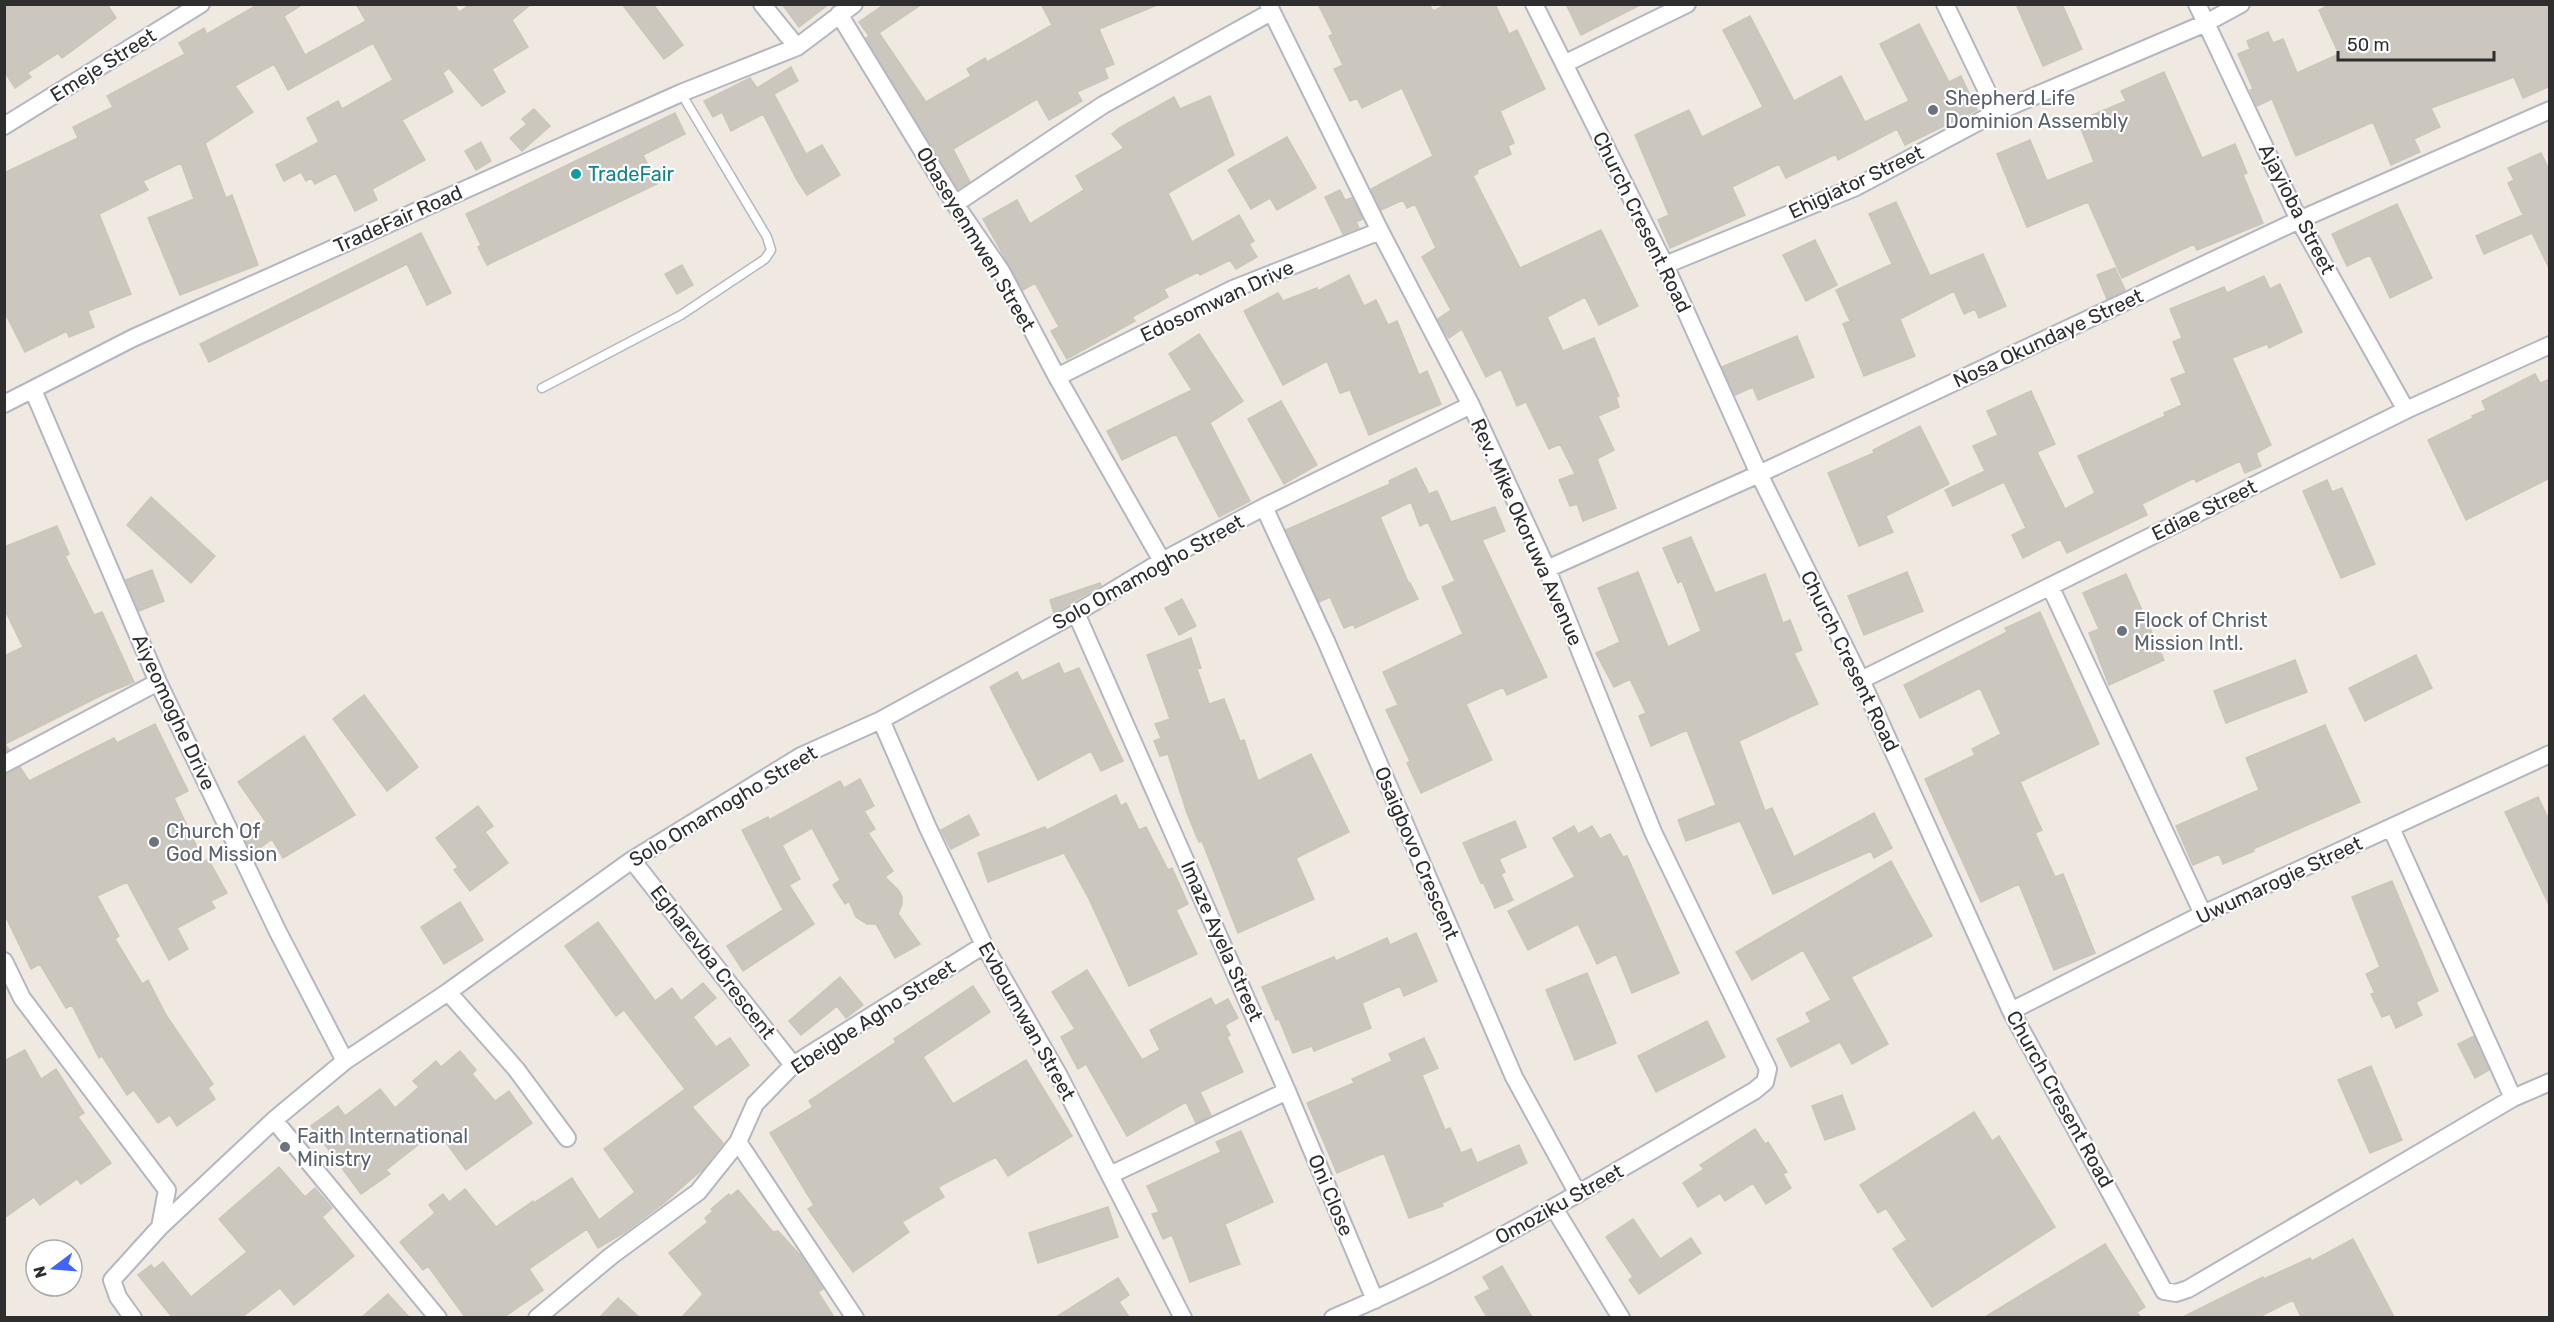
<svg xmlns="http://www.w3.org/2000/svg" width="2554" height="1322" font-family="Rubik,sans-serif">
	<style>
		.building { fill: #cbc7bf; stroke: #cbc5ba; stroke-width: 1.5 }
		.lines { fill: none; stroke-linecap: round; stroke-linejoin: round }
		.service-casing { stroke: #b4b7c1; stroke-width: 11 }
		.minor-casing { stroke: #b4b7c1; stroke-width: 20 }
		.service { stroke: #fff; stroke-width: 8 }
		.minor { stroke: #fff; stroke-width: 16 }
		.worship-dot { fill: #6b7280; stroke: #fff; stroke-width: 2 }
		.culture-dot { fill: #0f9aa8; stroke: #fff; stroke-width: 2 }
		.labels { text-anchor: middle; stroke-width: 4.5; stroke-linejoin: round; paint-order: stroke }
		.street-label { font-size: 20px; fill: #2e2e2e; stroke: #fff }
		.worship-label { font-size: 20px; fill: #5b616d; stroke: #fff; text-anchor: start }
		.culture-label { font-size: 20px; fill: #0d838f; stroke: #fff; text-anchor: start }
	</style>
	<rect width="100%" height="100%" fill="#efe9e1"/>
	<path class="building" d="M4,4H107L116,18L62,58L58,53L27,73L31,77L15,88L4,71Z
		M259,4H303L284,16L305,55L366,21L356,4H454L459,12L471,4H531L512,20L528,47L492,69L505,92L482,106L449,68L443,73L453,92L402,120L425,160L372,189L377,200L355,211L336,173L315,184L311,178L306,181L301,172L284,181L276,165L319,142L307,118L338,101L342,109L393,80L373,43L288,90L274,64L235,86L253,112L205,143L226,198L232,195L258,265L180,295L148,218L194,199L181,163L143,181L148,190L99,214L131,294L88,311L94,327L69,337L67,331L25,352L4,311V173L78,138L73,127L113,107L107,96L185,54L179,43L204,28L207,34Z
		M622,4H653L683,45L664,59Z
		M782,4H829L799,27Z
		M885,4H922L879,33L926,102L971,76L967,69L985,58L987,62L1052,25L1041,4L1157,5L1099,29L1114,64L1104,68L1108,78L1077,92L1082,101L1049,120L1037,99L953,149L970,182L958,189L866,38L869,36L859,22Z
		M1318,4H1429L1433,11L1448,4H1495L1509,34L1517,30L1545,89L1500,111L1514,143L1508,146L1511,154L1477,170L1478,173L1473,176L1520,268L1601,230L1638,306L1599,325L1585,297L1547,317L1563,351L1594,338L1619,396L1616,397L1619,407L1598,416L1614,450L1597,459L1616,508L1583,521L1577,504L1570,506L1559,480L1575,474L1560,444L1549,449L1526,402L1517,406L1501,369L1486,377L1462,329L1449,338L1444,331L1438,319L1451,310L1422,257L1436,248L1415,204L1407,208L1403,200L1381,210L1371,189L1433,156L1402,88L1362,108L1357,98L1350,101L1334,69L1343,65L1329,36L1333,34Z
		M1566,4H1642L1581,35Z
		M2016,4H2062L2082,49L2043,66Z
		M2331,4H2550V86L2523,98L2514,77L2431,108L2440,127L2414,139L2420,152L2391,165L2373,122L2296,156L2272,99L2257,106L2250,90L2253,89L2238,54L2250,49L2247,41L2268,32L2273,43L2283,39L2297,73L2339,54L2319,10Z
		M1750,16L1794,101L1841,76L1865,122L1909,101L1880,44L1919,24L1949,82L1961,76L1977,110L1905,145L1897,129L1838,160L1836,154L1786,178L1779,164L1732,187L1745,215L1670,248L1658,220L1669,215L1635,135L1689,110L1702,137L1763,107L1723,30Z
		M791,67L798,81L774,94L806,154L822,145L840,175L807,195L797,180L763,114L731,131L722,112L713,117L704,101L750,78L757,88Z
		M2164,72L2202,158L2235,144L2247,173L2243,175L2263,223L2197,250L2194,244L2122,278L2088,202L2027,227L1997,154L2030,140L2047,181L2094,162L2078,121L2126,101L2121,91Z
		M1210,96L1234,155L1168,193L1192,242L1239,215L1254,241L1249,244L1257,257L1236,269L1230,260L1200,275L1198,272L1164,289L1168,297L1132,317L1135,321L1067,359L1051,331L1059,327L1035,283L1023,290L983,219L1017,200L1030,224L1084,190L1076,176L1124,148L1112,134L1119,128L1174,97L1180,109Z
		M534,109L550,126L522,151L510,138L527,124L522,119Z
		M675,113L685,134L643,155L657,184L487,265L478,247L481,245L466,214Z
		M1287,137L1316,188L1277,210L1270,198L1251,209L1228,170Z
		M481,142L491,161L476,170L465,151Z
		M2541,153L2550,172V270L2532,233L2484,254L2476,236L2523,215L2508,183L2514,180L2508,168Z
		M1340,190L1345,200L1352,198L1363,219L1356,222L1359,228L1343,234L1325,197Z
		M1896,202L1930,276L1983,254L2006,306L1979,318L1975,309L1964,314L1954,291L1900,319L1915,356L1864,376L1843,324L1850,321L1836,290L1892,264L1869,214Z
		M2397,204L2432,278L2390,298L2370,255L2347,266L2332,234Z
		M421,233L451,293L427,305L407,264L209,362L200,344Z
		M1815,240L1837,285L1806,301L1783,255Z
		M682,265L693,285L677,294L665,274Z
		M2115,268L2125,290L2107,299L2097,275Z
		M1349,275L1364,306L1376,300L1388,325L1397,321L1419,375L1427,371L1441,404L1369,435L1350,390L1340,393L1327,361L1283,385L1244,311L1278,293L1283,301L1317,288L1318,291Z
		M2264,276L2270,289L2280,284L2302,332L2269,348L2267,344L2232,358L2271,445L2256,453L2261,466L2245,473L2240,461L2196,482L2194,478L2142,504L2147,515L2067,553L2060,539L2023,558L2012,535L2026,528L2004,482L1953,506L1945,490L1985,471L1973,446L1998,435L1987,411L2031,391L2055,444L2037,452L2065,509L2095,493L2078,456L2165,416L2164,413L2182,405L2171,379L2186,373L2173,342L2182,338L2170,309L2224,287L2227,293Z
		M1199,334L1243,401L1210,423L1250,501L1219,517L1176,434L1122,460L1107,431L1192,390L1169,354Z
		M1797,336L1814,377L1758,400L1753,387L1735,395L1722,367Z
		M2535,374L2540,383L2550,379V478L2466,520L2428,440L2473,418L2472,416L2486,410L2482,401Z
		M1281,401L1317,465L1284,484L1248,419Z
		M1920,426L1949,484L1886,516L1893,532L1859,546L1828,473L1874,453L1873,450Z
		M1416,468L1429,494L1437,491L1451,522L1495,507L1505,531L1482,540L1547,677L1507,695L1503,687L1466,704L1492,760L1421,793L1407,763L1410,761L1386,710L1398,705L1383,672L1463,634L1442,587L1455,581L1428,522L1420,526L1411,502L1380,517L1409,584L1410,583L1418,599L1355,628L1354,624L1344,628L1330,597L1319,602L1286,530L1390,484L1389,481Z
		M2327,480L2332,492L2342,488L2375,564L2341,578L2303,491Z
		M151,497L215,556L191,583L127,525Z
		M57,526L69,554L65,556L94,615L102,612L134,682L104,694L5,744L9,750L4,752V656L23,647L4,608V547Z
		M1691,537L1715,593L1765,574L1783,623L1790,620L1802,650L1794,653L1818,704L1739,741L1765,811L1772,808L1794,857L1874,813L1892,848L1874,858L1871,851L1773,894L1740,821L1686,841L1678,820L1716,805L1687,730L1651,746L1639,716L1646,713L1630,679L1614,687L1596,653L1620,642L1598,588L1638,572L1668,647L1701,631L1682,581L1678,583L1663,548Z
		M152,570L164,601L139,611L126,580Z
		M1907,572L1923,611L1864,635L1848,596Z
		M2126,574L2164,660L2109,685L2089,633L2099,629L2083,593Z
		M1100,583L1101,585L1054,613L1050,600Z
		M1182,599L1196,626L1179,635L1165,608Z
		M2040,612L2099,744L2020,782L2042,830L2035,833L2055,877L2063,874L2095,953L2054,970L2019,884L1981,902L1925,779L1975,755L1972,749L2001,734L1980,688L1920,718L1904,685L2007,632L2005,628Z
		M1191,638L1201,668L1197,669L1209,704L1224,699L1240,741L1244,740L1258,781L1311,754L1349,832L1296,858L1314,899L1238,933L1202,841L1199,842L1187,813L1168,754L1160,756L1154,741L1161,738L1155,724L1170,719L1147,655Z
		M2416,655L2432,688L2365,721L2349,688Z
		M2295,660L2307,692L2226,723L2214,691Z
		M1059,663L1064,674L1079,668L1123,761L1101,771L1091,751L1038,780L990,687L1017,672L1022,681Z
		M364,695L418,767L387,791L333,719Z
		M155,724L188,791L174,798L204,862L208,859L227,893L211,901L215,908L177,928L188,949L169,960L127,882L97,896L119,936L115,939L142,984L148,980L166,1015L213,1084L208,1088L215,1099L177,1126L170,1115L158,1123L134,1090L127,1095L102,1056L99,1058L72,1005L66,1008L40,964L31,969L4,913V774L20,767L29,781L114,738L117,743Z
		M2325,725L2360,802L2253,849L2254,851L2223,864L2219,854L2193,865L2176,826L2259,790L2246,758Z
		M304,736L355,815L283,858L272,839L252,854L245,839L266,822L238,782Z
		M860,779L874,806L864,811L875,829L868,833L893,871L885,877L899,891L902,897V904L898,914L920,944L895,958L876,924H867L856,917L849,901L845,904L833,885L840,880L812,828L782,845L800,879L789,885L814,924L743,971L727,946L783,910L742,830L768,817L769,820L840,781L844,788Z
		M1116,795L1121,806L1126,803L1139,830L1146,827L1168,870L1172,868L1188,904L1176,910L1197,954L1129,986L1089,899L1064,853L988,882L978,853L1045,827L1047,830Z
		M2538,797L2550,822V907L2505,812Z
		M478,806L493,826L485,832L508,863L470,891L454,870L458,867L436,838Z
		M969,815L979,835L951,849L941,830Z
		M1515,821L1526,847L1499,859L1505,872L1501,874L1513,900L1495,908L1483,882L1481,883L1463,843Z
		M1574,826L1578,834L1592,826L1600,839L1610,834L1623,857L1627,856L1679,973L1632,993L1616,954L1597,964L1578,924L1528,950L1508,911L1575,877L1553,838Z
		M1891,861L1932,936L1851,977L1888,1044L1852,1064L1840,1042L1791,1067L1777,1039L1811,1022L1806,1013L1831,1000L1803,950L1752,980L1736,952Z
		M2392,881L2438,991L2416,1002L2422,1015L2396,1028L2390,1014L2382,1017L2371,994L2375,993L2366,974L2380,967L2352,897Z
		M460,902L483,940L444,964L421,927Z
		M598,922L655,1001L672,988L681,1001L703,983L716,998L693,1017L716,1047L730,1038L749,1065L692,1107L723,1143L703,1169L664,1203L625,1232L598,1248L587,1229L529,1269L543,1290L504,1317H465L428,1266L423,1270L400,1242L435,1213L429,1205L443,1194L449,1202L465,1189L496,1227L533,1201L534,1203L572,1178L599,1220L635,1192L604,1149L685,1089L624,1010L616,1016L565,946Z
		M1416,933L1437,981L1404,996L1400,986L1362,1003L1371,1028L1314,1051L1312,1046L1293,1053L1279,1019L1276,1020L1262,987L1334,957L1336,961L1387,938L1390,945Z
		M1087,970L1142,1060L1160,1050L1150,1030L1211,998L1215,1006L1228,999L1238,1018L1225,1025L1230,1035L1227,1037L1243,1072L1200,1092L1211,1115L1196,1123L1186,1102L1127,1136L1086,1064L1078,1069L1061,1037L1075,1029L1052,992Z
		M1587,973L1616,1043L1575,1060L1546,990Z
		M840,977L863,1005L846,1018L837,1006L801,1035L789,1021Z
		M973,986L990,1012L923,1057L953,1104L1026,1060L1072,1136L1008,1176L996,1157L938,1187L944,1197L902,1222L909,1232L853,1272L808,1209L814,1205L770,1133L813,1107L809,1101L896,1042L894,1039Z
		M1707,1021L1725,1057L1656,1092L1638,1056Z
		M2474,1036L2489,1070L2475,1078L2458,1044Z
		M1424,1038L1438,1068L1422,1075L1445,1130L1450,1128L1461,1153L1471,1149L1477,1163L1519,1145L1527,1163L1442,1203L1443,1206L1409,1218L1384,1153L1337,1173L1307,1103L1354,1083L1352,1079L1392,1061L1389,1054Z
		M25,1050L41,1079L56,1069L84,1113L78,1117L111,1163L81,1184L77,1179L40,1205L34,1197L4,1218V1061Z
		M460,1051L476,1070L472,1074L495,1101L509,1091L532,1123L466,1170L437,1130L386,1170L390,1174L361,1194L311,1126L338,1106L345,1116L380,1089L395,1108L419,1087L413,1081L436,1061L441,1067Z
		M2371,1066L2402,1140L2370,1153L2338,1080Z
		M1842,1095L1855,1129L1825,1140L1812,1106Z
		M1974,1112L1992,1141L1999,1136L2055,1227L1932,1307L1893,1249L1907,1240L1886,1208L1878,1213L1860,1185Z
		M1755,1129L1765,1144L1768,1142L1787,1172L1783,1174L1791,1188L1766,1204L1753,1183L1725,1201L1720,1193L1698,1207L1683,1183L1704,1169L1700,1165Z
		M1241,1131L1273,1202L1225,1224L1240,1264L1190,1282L1172,1235L1163,1239L1152,1214L1159,1212L1147,1186L1221,1152L1216,1142Z
		M279,1167L305,1197L315,1188L332,1208L322,1217L354,1256L294,1305L280,1288L242,1317H172L138,1275L151,1265L154,1269L163,1262L191,1297L247,1252L219,1219Z
		M738,1190L773,1232L778,1231L801,1256L823,1289L818,1292L834,1317H682L703,1294L669,1253L708,1222L705,1218L713,1211L711,1209L729,1194L731,1196Z
		M1108,1207L1118,1237L1038,1263L1029,1233Z
		M1633,1219L1660,1259L1691,1238L1701,1253L1639,1294L1629,1280L1633,1277L1606,1237Z
		M2353,1239L2394,1317H2301L2293,1300L2259,1317H2183L2263,1277L2264,1279L2310,1258L2312,1261Z
		M2105,1244L2145,1307L2137,1312L2140,1317H1985Z
		M1502,1266L1532,1317H1487L1475,1297L1490,1289L1483,1277Z
		M1118,1278L1129,1295L1119,1302L1129,1317H1056Z
		M388,1294L409,1317H362Z
		M618,1298L639,1317H600Z"/>
	<g class="lines">
		<g class="service-casing">
			<path id="service" d="M542,388L681,315L765,259L771,250L767,237L681,93"/>
		</g>
		<g class="minor-casing">
			<path id="minor" d="M762,4L797,47
				M1268,4L1380,231L1471,405L1547,569L1653,832L1768,1069L1765,1082L1754,1091C1616,1171 1480,1256 1333,1318
				M1534,4L1665,265L1759,474L1861,680L2011,1011L2164,1291L2176,1293L2188,1289L2513,1098L2550,1082
				M1945,4L1997,112
				M2197,4L2299,220L2406,410
				M839,14L955,204L1001,271L1057,377L1162,561
				M1564,64L1687,4
				M4,126L201,4
				M955,204L1103,105L1271,12
				M1665,265L1856,187L1997,112L2206,23L2241,4
				M1057,377L1233,289L1380,231
				M33,390L158,682L278,932L345,1061
				M4,404L133,338L681,93L797,47L854,4
				M1264,507L1326,641L1514,1077L1578,1194
				M1547,569L1759,474L2299,220L2550,110
				M2050,586L2203,914
				M1076,613L1287,1091L1110,1175
				M1861,680L2406,410L2550,345
				M881,720L928,828L984,945L1058,1074L1183,1318
				M4,764L158,682
				M2391,828L2513,1098
				M632,860L793,1065
				M4,961L22,998L167,1190L160,1227L112,1280L118,1297L133,1318
				M448,992L516,1069L567,1138
				M2011,1011L2203,914L2550,754
				M1287,1091L1375,1300
				M274,1120L438,1318
				M738,1142L855,1318
				M1554,1208L1621,1318
				M160,1227L274,1120L345,1061L448,992L632,860L801,756L881,720L1076,613L1162,561L1264,507L1471,405
				M537,1318L611,1256L698,1192L738,1142L755,1104L793,1065L984,945"/>
		</g>
		<use href="#service" class="service"/>
		<use href="#minor" class="minor"/>
	</g>
	<g class="worship-dot">
		<circle cx="1933" cy="110" r="6"/>
		<circle cx="2122" cy="631" r="6"/>
		<circle cx="154" cy="842" r="6"/>
		<circle cx="285" cy="1147" r="6"/>
	</g>
	<circle class="culture-dot" cx="576" cy="174" r="6"/>
	<g class="labels">
		<g class="street-label">
			<text transform="translate(103 65) rotate(-32)" y="7">Emeje Street</text>
			<text transform="translate(1856 182) rotate(-25)" y="7">Ehigiator Street</text>
			<text transform="translate(2297 209) rotate(63)" y="7">Ajayioba Street</text>
			<text transform="translate(398 219) rotate(-24)" y="7">TradeFair Road</text>
			<text transform="translate(1642 222) rotate(64)" y="7">Church Cresent Road</text>
			<text transform="translate(976 239) rotate(59)" y="7">Obaseyenmwen Street</text>
			<text transform="translate(1217 301) rotate(-25)" y="7">Edosomwan Drive</text>
			<text transform="translate(2048 338) rotate(-25)" y="7">Nosa Okundaye Street</text>
			<text transform="translate(2204 510) rotate(-26)" y="7">Ediae Street</text>
			<text transform="translate(1527 532) rotate(66)" y="7">Rev. Mike Okoruwa Avenue</text>
			<text transform="translate(1148 572) rotate(-29)" y="7">Solo Omamogho Street</text>
			<text transform="translate(1850 661) rotate(64)" y="7">Church Cresent Road</text>
			<text transform="translate(174 712) rotate(65)" y="7">Aiyeomoghe Drive</text>
			<text transform="translate(723 806) rotate(-31)" y="7">Solo Omamogho Street</text>
			<text transform="translate(1417 853) rotate(67)" y="7">Osaigbovo Crescent</text>
			<text transform="translate(2279 880) rotate(-25)" y="7">Uwumarogie Street</text>
			<text transform="translate(1222 941) rotate(66)" y="7">Imaze Ayela Street</text>
			<text transform="translate(713 962) rotate(52)" y="7">Egharevba Crescent</text>
			<text transform="translate(873 1017) rotate(-33)" y="7">Ebeigbe Agho Street</text>
			<text transform="translate(1027 1021) rotate(61)" y="7">Evboumwan Street</text>
			<text transform="translate(2060 1099) rotate(61)" y="7">Church Cresent Road</text>
			<text transform="translate(1331 1195) rotate(67)" y="7">Oni Close</text>
			<text transform="translate(1559 1204) rotate(-29)" y="7">Omoziku Street</text>
		</g>
		<g class="worship-label">
			<text x="1945" y="105">Shepherd Life<tspan x="1945" dy="23">Dominion Assembly</tspan></text>
			<text x="2134" y="627">Flock of Christ<tspan x="2134" dy="23">Mission Intl.</tspan></text>
			<text x="166" y="838">Church Of<tspan x="166" dy="23">God Mission</tspan></text>
			<text x="297" y="1143">Faith International<tspan x="297" dy="23">Ministry</tspan></text>
		</g>
		<g class="culture-label">
			<text x="588" y="181">TradeFair</text>
		</g>
	</g>
	<rect width="2554" height="1322" fill="none" stroke="#2e2e2e" stroke-width="12"/>
	<g transform="translate(54 1268) rotate(254)"><circle r="28" fill="#ffffff" stroke="#ababab" stroke-width="1.5"/>
	<path d="M0-4.5L10 22L0 15L-10 22Z" fill="#4264fb"/>
	<text y="-9" font-size="16" font-weight="bold" text-anchor="middle" fill="#2e2e2e">N</text>
	</g>
	<path d="M2338 51v9h156v-9" fill="none" stroke="#2e2e2e" stroke-width="3"/>
	<text x="2347" y="51" font-size="18" fill="#2e2e2e" stroke="#ffffff" stroke-width="4.5" paint-order="stroke">50 m</text>
</svg>
